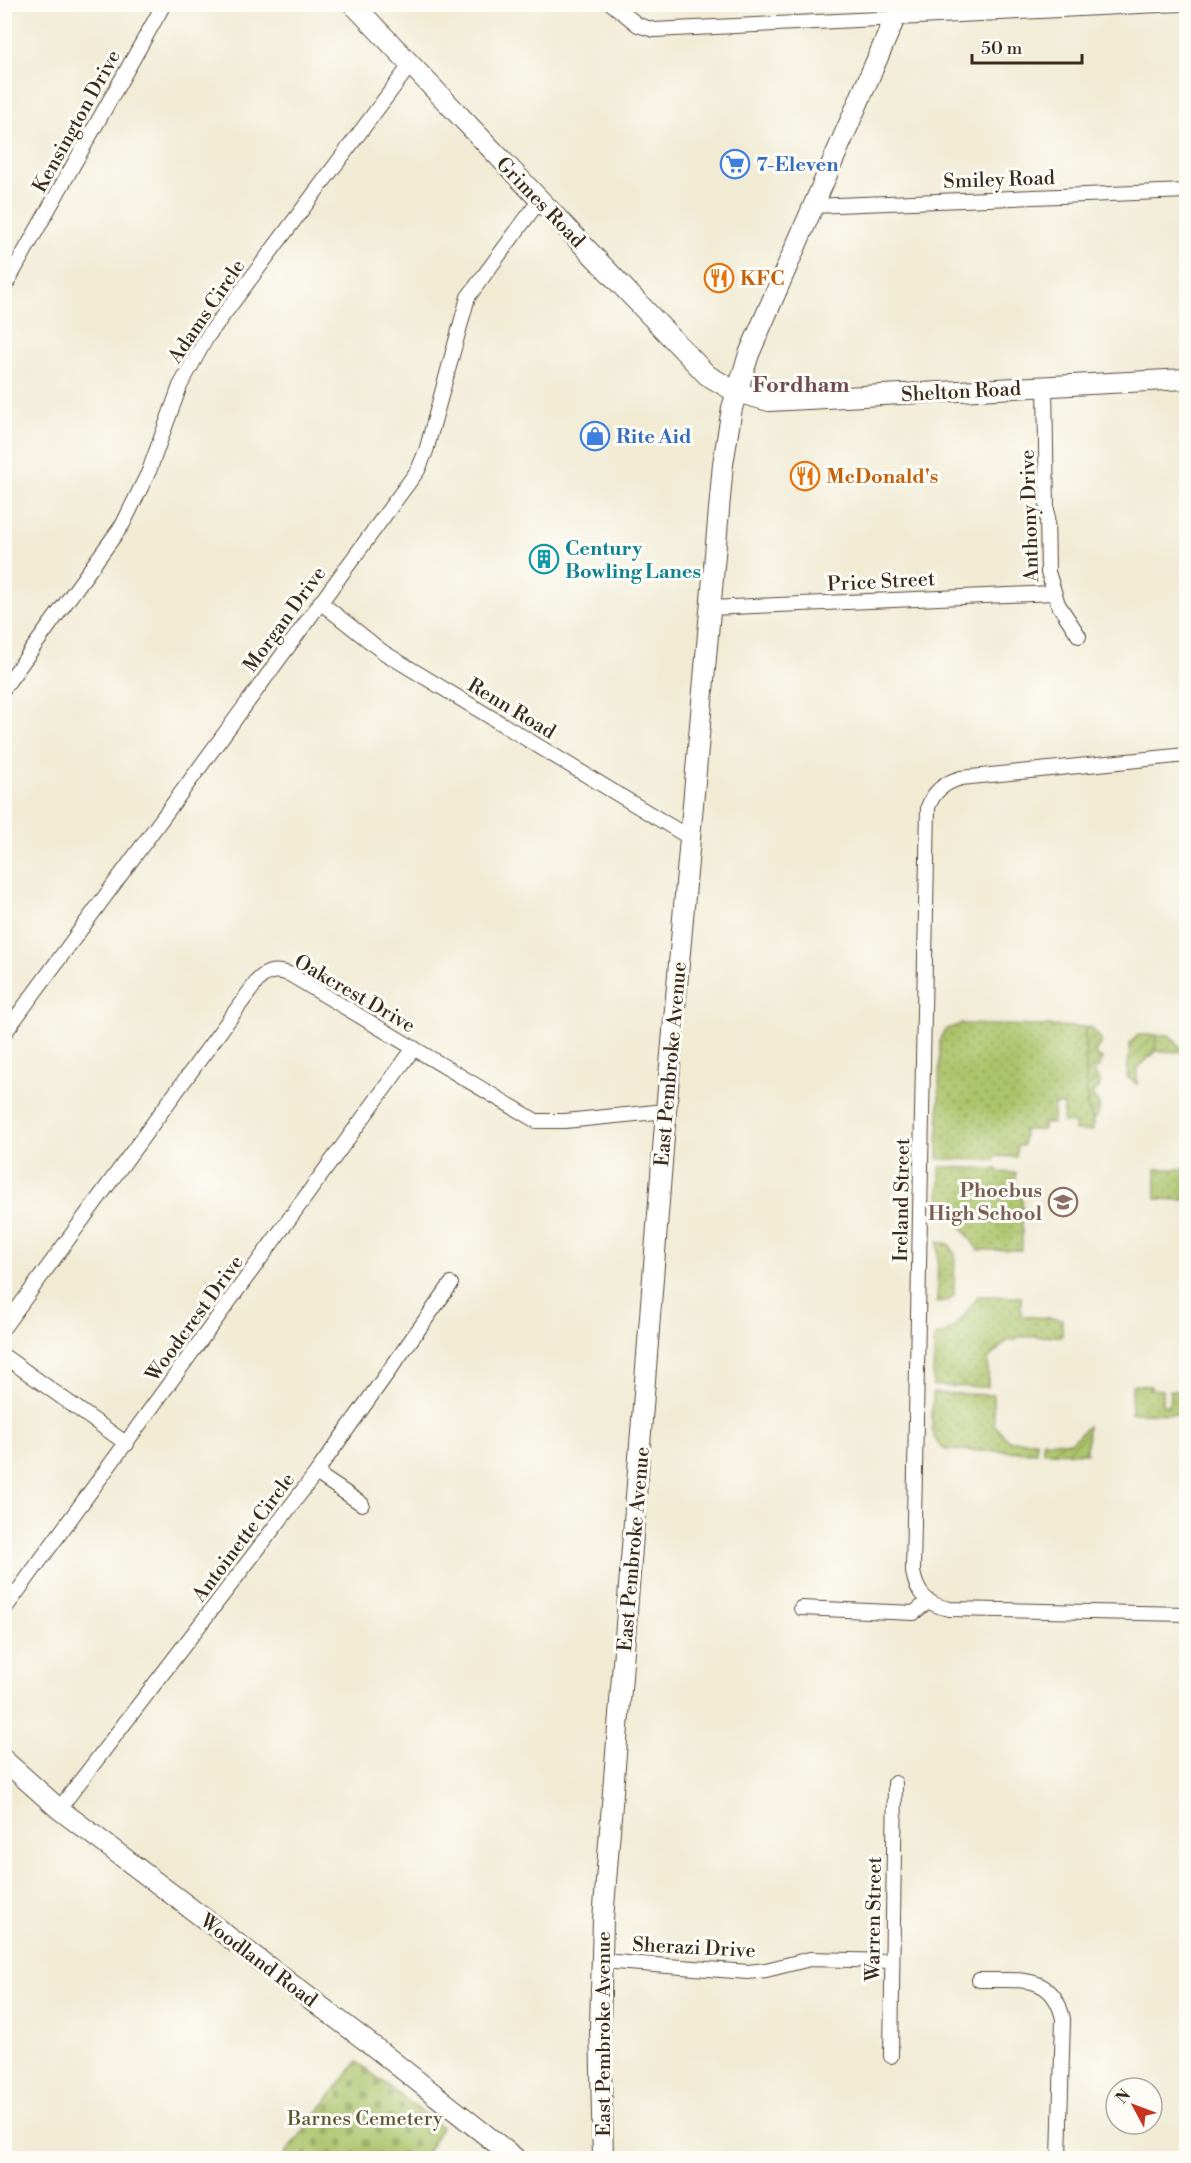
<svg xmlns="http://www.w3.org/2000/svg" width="1191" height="2163" font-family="'Libre Bodoni',serif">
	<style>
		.grass { fill: url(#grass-dots); stroke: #737644; stroke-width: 1.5 }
		.cemetery { fill: url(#cemetery-stones); stroke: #737644; stroke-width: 1.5 }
		.garden { fill: url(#garden-furrows); stroke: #737644; stroke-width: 1.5 }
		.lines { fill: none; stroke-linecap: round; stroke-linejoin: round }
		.street-casing { stroke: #564739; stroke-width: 16 }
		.secondary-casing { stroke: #564739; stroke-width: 22 }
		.street { stroke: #fff; stroke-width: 14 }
		.secondary { stroke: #fff; stroke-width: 20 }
		.labels { text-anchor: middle; stroke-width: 6; stroke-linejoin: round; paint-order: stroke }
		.street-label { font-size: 20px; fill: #3b2a1e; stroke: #fdfcf7 }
		.shop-label { font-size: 20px; font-weight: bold; fill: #366cbe; stroke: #fdfcf7; text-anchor: start }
		.food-label { font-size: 20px; font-weight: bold; fill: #c56008; stroke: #fdfcf7; text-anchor: start }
		.culture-label { font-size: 20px; font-weight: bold; fill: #0d838f; stroke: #fdfcf7; text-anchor: start }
		.education-label { font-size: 20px; font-weight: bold; fill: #785e54; stroke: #fdfcf7; text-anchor: end }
		.park-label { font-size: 20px; fill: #5d5834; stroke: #fdfcf7 }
		.quarter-label { font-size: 22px; font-weight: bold; fill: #714b54; stroke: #fdfcf7 }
	</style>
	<defs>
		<pattern id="grass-dots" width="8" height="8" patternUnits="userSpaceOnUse" patternTransform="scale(1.5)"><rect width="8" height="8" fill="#abc369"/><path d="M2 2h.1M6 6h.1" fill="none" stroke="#8c9f56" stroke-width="1.8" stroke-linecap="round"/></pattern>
		<pattern id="cemetery-stones" width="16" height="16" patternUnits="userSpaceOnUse" patternTransform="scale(1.5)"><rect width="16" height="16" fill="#abc369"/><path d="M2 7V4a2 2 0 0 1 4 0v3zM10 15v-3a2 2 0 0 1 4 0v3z" fill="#8c9f56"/></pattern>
		<pattern id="garden-furrows" width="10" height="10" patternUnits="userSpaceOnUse" patternTransform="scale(1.5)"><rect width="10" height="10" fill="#abc369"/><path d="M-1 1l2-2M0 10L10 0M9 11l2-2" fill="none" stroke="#8c9f56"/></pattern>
	</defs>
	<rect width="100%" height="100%" fill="#fdfcf7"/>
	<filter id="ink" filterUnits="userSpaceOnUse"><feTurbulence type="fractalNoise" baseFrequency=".0167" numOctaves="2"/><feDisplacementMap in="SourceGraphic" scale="12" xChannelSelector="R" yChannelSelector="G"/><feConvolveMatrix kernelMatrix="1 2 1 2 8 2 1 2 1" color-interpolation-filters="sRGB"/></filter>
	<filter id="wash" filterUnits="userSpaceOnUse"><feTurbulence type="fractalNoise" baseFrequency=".008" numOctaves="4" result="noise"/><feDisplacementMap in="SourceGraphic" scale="24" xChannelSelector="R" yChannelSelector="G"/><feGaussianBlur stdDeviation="1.35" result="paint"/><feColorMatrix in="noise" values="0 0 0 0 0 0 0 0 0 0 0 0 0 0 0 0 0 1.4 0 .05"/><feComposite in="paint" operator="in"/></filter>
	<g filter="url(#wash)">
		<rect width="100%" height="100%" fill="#f1ebd4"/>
		<path class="grass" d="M961,1024L1091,1027L1085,1029L1087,1105L1093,1120V1131H1074V1123L1063,1122L1064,1105H1054L1053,1123H1043V1130H1024L1023,1146H1017L1016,1157L995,1156L994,1160L938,1159L940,1039L947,1029Z
			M1156,1035H1169L1185,1052L1155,1051Z
			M940,1167L998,1169V1172L1016,1173L1015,1191H1022V1250H978L954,1216L939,1210Z
			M1156,1169H1183L1185,1171L1186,1200L1156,1199Z
			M938,1242L949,1244L955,1254L954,1295L949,1300L937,1302Z
			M978,1296L1021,1297V1316L1062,1319V1336L1017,1337L1016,1340H1008L988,1359V1387L933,1386L934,1338L936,1335C955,1335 967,1310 978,1296Z
			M1132,1385L1151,1386V1389L1162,1390V1405L1169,1406L1170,1390H1180L1181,1386H1186V1414L1131,1413Z
			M933,1393L993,1395L994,1424L1009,1441H1036V1452L946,1450C926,1439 933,1413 933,1393Z"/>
		<path class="cemetery" d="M357,2062L441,2127L424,2158H282Z"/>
		<path class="garden" d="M1091,1027L1101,1039V1045L1095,1050L1096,1056L1102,1059L1100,1067L1095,1069L1096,1076L1100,1082L1099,1088L1093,1092V1097C1101,1103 1102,1113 1093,1120L1087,1105L1085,1029Z
			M1138,1035H1156L1155,1053L1137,1068V1084L1127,1077L1130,1043Z
			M1088,1426L1087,1453L1043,1452V1441L1071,1442Z"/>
	</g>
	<g filter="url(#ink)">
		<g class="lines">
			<g class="street-casing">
				<path id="street" d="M612,4L638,25L654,30L1180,4
					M812,206L1186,191
					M4,288L164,4
					M1045,386L1048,572L1058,604L1079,636
					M320,602L383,652L690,838
					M710,608L1053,593
					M4,688L123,524L149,471L180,386L207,337L411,64
					M1186,755L961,778C944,783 934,791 928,807L913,1572C917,1594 927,1605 950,1609L1186,1614
					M4,1034L418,470L426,451L468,297L539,201
					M4,1327L258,980C268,970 276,970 289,974L536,1121H565L666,1111
					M4,1356L127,1444
					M316,1473L362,1504
					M801,1608L914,1613L927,1602
					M4,1610L414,1048
					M59,1809L316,1473L451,1284
					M601,1961L748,1972L766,1970L810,1959L892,1961
					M979,1980C1018,1981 1053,1972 1063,2019L1059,2158
					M891,2056L895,1783"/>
			</g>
			<g class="secondary-casing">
				<path id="secondary" d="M353,4L707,375L736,392L769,401L1186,379
					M4,1760L59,1809L373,2046L515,2158
					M603,2158L600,2025L603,1920L666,1111L723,464L732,408L749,354L901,4"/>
			</g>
			<use href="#street" class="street"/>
			<use href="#secondary" class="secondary"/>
		</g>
	</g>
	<defs>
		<g id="supermarket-ring" transform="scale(1.5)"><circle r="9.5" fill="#fdfcf7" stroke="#3f7fe0" stroke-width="1.5"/><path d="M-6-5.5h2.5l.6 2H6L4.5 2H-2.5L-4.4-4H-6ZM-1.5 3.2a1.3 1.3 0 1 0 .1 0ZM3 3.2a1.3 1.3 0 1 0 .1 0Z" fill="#3f7fe0"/></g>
		<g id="restaurant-ring" transform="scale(1.5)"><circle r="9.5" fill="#fdfcf7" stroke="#e8710a" stroke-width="1.5"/><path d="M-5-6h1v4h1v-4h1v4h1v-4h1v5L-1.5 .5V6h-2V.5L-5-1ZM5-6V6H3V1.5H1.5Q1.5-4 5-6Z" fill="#e8710a"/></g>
		<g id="shop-ring" transform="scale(1.5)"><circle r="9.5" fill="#fdfcf7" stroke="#3f7fe0" stroke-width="1.5"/><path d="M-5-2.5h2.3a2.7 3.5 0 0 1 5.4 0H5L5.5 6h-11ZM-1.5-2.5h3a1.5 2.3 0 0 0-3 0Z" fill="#3f7fe0"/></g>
		<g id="building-ring" transform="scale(1.5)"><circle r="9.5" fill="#fdfcf7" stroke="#0f9aa8" stroke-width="1.5"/><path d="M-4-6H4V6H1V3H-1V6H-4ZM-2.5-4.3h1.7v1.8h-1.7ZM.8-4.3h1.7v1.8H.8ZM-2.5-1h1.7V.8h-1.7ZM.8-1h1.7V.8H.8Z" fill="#0f9aa8"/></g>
		<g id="school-ring" transform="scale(1.5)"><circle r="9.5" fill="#fdfcf7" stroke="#8d6e63" stroke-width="1.5"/><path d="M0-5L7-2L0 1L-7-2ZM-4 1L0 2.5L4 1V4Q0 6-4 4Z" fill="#8d6e63"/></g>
	</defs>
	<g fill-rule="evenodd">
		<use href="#supermarket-ring" x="735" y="164"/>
		<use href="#restaurant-ring" x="719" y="278"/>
		<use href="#shop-ring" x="595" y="436"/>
		<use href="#restaurant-ring" x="805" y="476"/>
		<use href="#building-ring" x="544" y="559"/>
		<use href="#school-ring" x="1063" y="1202"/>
	</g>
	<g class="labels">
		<g class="street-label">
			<text transform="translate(76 121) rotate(-61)" y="7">Kensington Drive</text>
			<text transform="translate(999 179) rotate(-2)" y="7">Smiley Road</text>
			<text transform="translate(541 202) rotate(46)" y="7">Grimes Road</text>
			<text transform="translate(206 311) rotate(-56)" y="7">Adams Circle</text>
			<text transform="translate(961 391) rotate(-3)" y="7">Shelton Road</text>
			<text transform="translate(1029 516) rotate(-92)" y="7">Anthony Drive</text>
			<text transform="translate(881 581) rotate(-3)" y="7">Price Street</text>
			<text transform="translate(284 619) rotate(-54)" y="7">Morgan Drive</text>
			<text transform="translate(512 708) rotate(31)" y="7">Renn Road</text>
			<text transform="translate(355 993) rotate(30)" y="7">Oakcrest Drive</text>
			<text transform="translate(670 1064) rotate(-85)" y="7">East Pembroke Avenue</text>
			<text transform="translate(901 1200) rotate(-89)" y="7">Ireland Street</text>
			<text transform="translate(194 1318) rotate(-54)" y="7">Woodcrest Drive</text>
			<text transform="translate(243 1537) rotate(-53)" y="7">Antoinette Circle</text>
			<text transform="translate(633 1549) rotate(-85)" y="7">East Pembroke Avenue</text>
			<text transform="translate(873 1919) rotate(-89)" y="7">Warren Street</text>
			<text transform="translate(694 1947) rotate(3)" y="7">Sherazi Drive</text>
			<text transform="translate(259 1960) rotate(37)" y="7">Woodland Road</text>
			<text transform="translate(603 2034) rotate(-90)" y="7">East Pembroke Avenue</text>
		</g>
		<g class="shop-label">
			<text x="756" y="171">7-Eleven</text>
			<text x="616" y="443">Rite Aid</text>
		</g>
		<g class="food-label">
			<text x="740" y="285">KFC</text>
			<text x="826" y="483">McDonald's</text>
		</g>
		<g class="culture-label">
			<text x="565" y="555">Century<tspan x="565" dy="23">Bowling Lanes</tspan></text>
		</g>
		<g class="education-label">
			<text x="1042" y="1197">Phoebus<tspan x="1042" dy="23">High School</tspan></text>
		</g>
		<g class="park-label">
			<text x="365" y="2125">Barnes Cemetery</text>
		</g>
		<g class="quarter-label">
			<text x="801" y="392">Fordham</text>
		</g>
	</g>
	<rect width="1191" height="2163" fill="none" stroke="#fdfcf7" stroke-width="24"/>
	<g transform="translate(1134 2106) rotate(311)"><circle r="28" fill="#fdfcf7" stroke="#afa8a0" stroke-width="1.5"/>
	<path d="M0-4.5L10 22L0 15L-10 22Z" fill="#c8321e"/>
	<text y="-9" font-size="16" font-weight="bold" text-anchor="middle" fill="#3b2a1e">N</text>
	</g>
	<path d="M972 54v9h110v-9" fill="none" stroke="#3b2a1e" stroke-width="3"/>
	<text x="981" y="54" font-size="18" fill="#3b2a1e" stroke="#fdfcf7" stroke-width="4.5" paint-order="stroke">50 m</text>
</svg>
